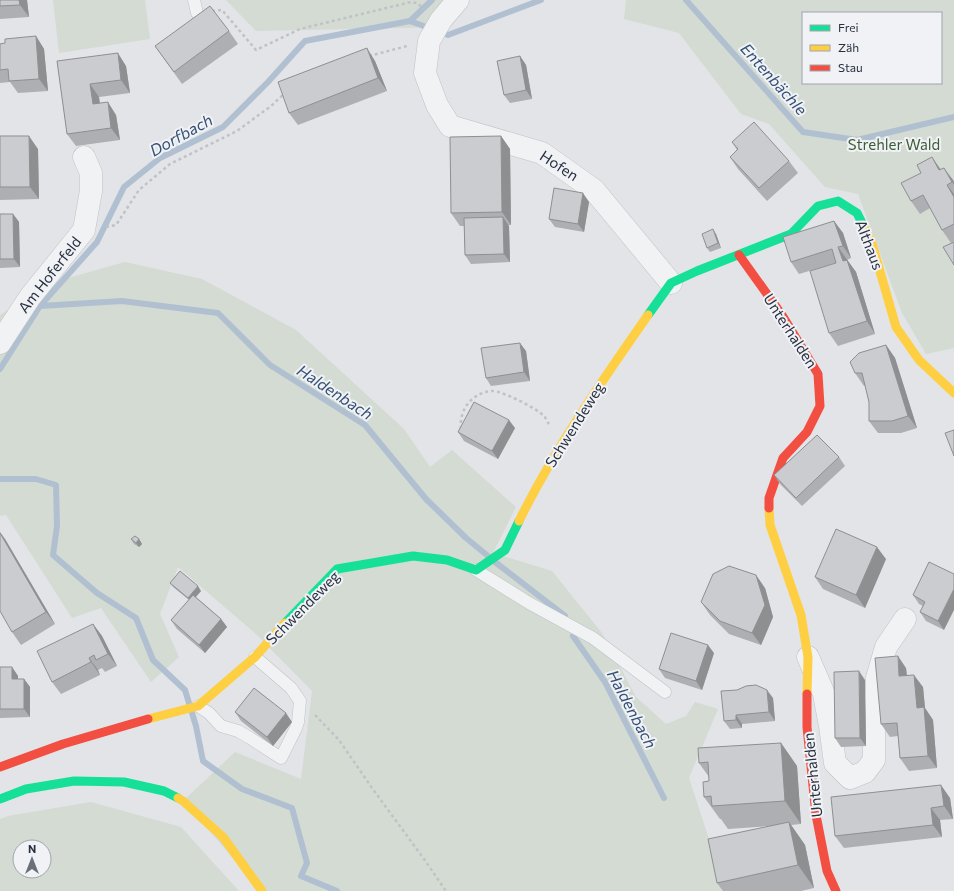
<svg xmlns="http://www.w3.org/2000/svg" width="954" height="891" font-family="Commissioner,sans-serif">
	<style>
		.green { fill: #d3dbd2; fill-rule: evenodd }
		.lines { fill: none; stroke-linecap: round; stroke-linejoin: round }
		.stream { stroke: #b1c0d1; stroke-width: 6 }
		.lane-casing { stroke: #c0c2c5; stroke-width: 13 }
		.street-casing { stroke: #c0c2c5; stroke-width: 23 }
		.path { stroke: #c1c2c7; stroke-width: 2.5; stroke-dasharray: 3 3; stroke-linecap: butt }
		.lane { stroke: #f1f2f4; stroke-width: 12 }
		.street { stroke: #f1f2f4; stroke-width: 22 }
		.fast { stroke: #16e098; stroke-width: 9 }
		.slow { stroke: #ffcf43; stroke-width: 9 }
		.jam { stroke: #f24e42; stroke-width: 9 }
		.wall { fill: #aeafb2 }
		.shaded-wall { fill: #8d8f91 }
		.building { fill: #cacccf; stroke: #8d8f91 }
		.labels { text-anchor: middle; stroke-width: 4; stroke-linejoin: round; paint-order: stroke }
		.park-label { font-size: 15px; fill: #3d5c36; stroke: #f0f2f6 }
		.street-label { font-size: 15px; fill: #293140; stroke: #f0f2f6 }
		.water-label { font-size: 16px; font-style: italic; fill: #345074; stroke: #f0f2f6 }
	</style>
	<rect width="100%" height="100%" fill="#e2e4e7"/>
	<path class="green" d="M53,0H145L150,39L59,53Z
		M226,0H454L448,27L256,31Z
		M626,0H954V348L926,354L902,313L858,194L825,187L769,124L741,114L679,33L624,19ZM803,13H941V83H803Z
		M125,262L202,279L296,330L404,429L430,467L452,450L516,507L493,553L552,571L602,633L636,697L666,724L686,716L695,702L718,709L689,778L726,891H262L183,801L235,752L301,779L312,691L256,634L178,567L160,614L179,657L151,682L101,608L72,618L6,515L0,516V315L47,284Z
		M91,802L181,827L239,891H0V819L8,816ZM20,847H44V871H20Z"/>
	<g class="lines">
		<path class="stream" d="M686,0L803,132L857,140L954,117
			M410,21L448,35L541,0
			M40,306L122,301L218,313L270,365L365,425L426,499L466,538L488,556
			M0,369L40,306L97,242L124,187L160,158L223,127L268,82L305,41L410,21L432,0
			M0,479H36L56,485L57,526L53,555L97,593L136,618L153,660L185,690L196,726L203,761L242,789L292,808L307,863L301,876L337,891
			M495,562L565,616
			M573,636L605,682L664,798"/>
		<g class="lane-casing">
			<path id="lane" d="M194,0L197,13
				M476,570L529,603L593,638L665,692
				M198,706L209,713L221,726L238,731L250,738L281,758L296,728L298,722L300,701L291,688L255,657"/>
		</g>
		<g class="street-casing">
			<path id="street" d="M458,0L441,20L429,41L425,73L437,105L450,126L542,153L594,190L671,283
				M0,343L30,297L84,230L91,191V173L84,157
				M808,657L824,694L830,726L835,763L850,778L865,772L874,760V735L877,678L886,647L905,619"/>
		</g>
		<path class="path" d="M212,11L222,10L256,50L300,29L411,2L417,3L424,9
			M369,56L407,46
			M106,227L116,225L139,190L170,164L237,131L271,106L284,94
			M461,429C459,410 471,393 492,391C503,391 536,408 544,416C546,418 547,422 549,424
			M315,715L339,740L372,788L424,859L446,891"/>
		<use href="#lane" class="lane"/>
		<use href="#street" class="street"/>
		<path class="fast" d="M648,315L671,283L697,271L791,234L818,206L838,201L857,213L863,225
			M285,623L337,569L413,556L447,560L476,570L505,550L519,521
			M0,799L26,789L74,781L124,782L164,791L178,798"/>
		<path class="slow" d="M863,225L871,240L896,327L919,360L954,393
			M769,508L770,525L801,615L808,657L807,694
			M519,521C555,448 602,381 648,315
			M148,719L198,706L255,657L285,623
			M178,798L183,801L223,837L262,891"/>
		<path class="jam" d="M739,255L782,315L818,374L820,406L807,432L783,458L769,498V508
			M807,694V727L816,815L827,871L836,891
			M0,767L63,744L148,719"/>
	</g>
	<path class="wall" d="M0,0H27L29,17L0,19Z
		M229,31L238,44L182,84L155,46Z
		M36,36L44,49L48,91L18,93L10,82L0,83V44L5,43Z
		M520,56L526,65L532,99L510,103L504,95Z
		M57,61L126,66L130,93L99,97L100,103L116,115L120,140L76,146L67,134Z
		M375,61L387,91L298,125L289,113Z
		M0,136L38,149L39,199L0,200Z
		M501,136L510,149L511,225H508L509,226L510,262L471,264L465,255L464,226H460L451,213Z
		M732,142L789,161L798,173L767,201L738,169L730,157L737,150Z
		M932,157L940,170L953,180L954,182V241L951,243L942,230L930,208L920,214L911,201L921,173Z
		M589,202L584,232L555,227L549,219Z
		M0,214H13L19,222L20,267L0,268Z
		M834,221L843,233L851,258L847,260L856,272L875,334L838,346L829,333L836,263L799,274L791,262Z
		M716,234L721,248L710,252L707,248Z
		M886,345L895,358L917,428L901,433H878L869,421V402L865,386H864L855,373Z
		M526,351L530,381L491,386L486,378Z
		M515,428L498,459L464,441L458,432Z
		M839,457L845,466L802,506L780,484L774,475Z
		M5,539L55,624L21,645L12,632Z
		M131,539H139L142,544L139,547L134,544Z
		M886,559L865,608L823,589L815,577Z
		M929,562L944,630L926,621L920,612L923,606L919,604L913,595Z
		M170,583L201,591L196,597L221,619L227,627L205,653L177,629L171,620L189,600L173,587Z
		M765,588L773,617L761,645L729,634L710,615L701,602Z
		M93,624L102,636L117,666L105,672L102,668L98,670L100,675L61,694L52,682Z
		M714,653L702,690L665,678L659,669Z
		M0,667H12L18,676V679H24L30,687V717L0,718Z
		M906,668L907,675L923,687L925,708L933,720L937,768L909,771L900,758L898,736L890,737L881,724Z
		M865,680L866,746L841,747L835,738Z
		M773,698L775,721L742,724V728L730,729L724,721Z
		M235,712L292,722L273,746L241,721Z
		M781,743L797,766L801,824L791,825L805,845L814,888L801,891H723L717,883L770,826L728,829L721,819H720L704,797L709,781V777L699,763Z
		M950,798L953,819L940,820L942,837L844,848L835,836Z"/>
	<path class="shaded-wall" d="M19,0H27L29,17L20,5Z
		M36,36L44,49L48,91L39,79Z
		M367,48L375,61L387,91L378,78Z
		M118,53L126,66L130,93L121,80Z
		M520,56L526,65L532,99L526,90Z
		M90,84L99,97L101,117L93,104Z
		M108,102L116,115L120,140L111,128Z
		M29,136L38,149L39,199L30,187Z
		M501,136L510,149L511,225L502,212Z
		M932,157L941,170H939Z
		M944,168L953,180L954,182V185Z
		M947,185L954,194V197Z
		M583,193L589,202L584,232L578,224Z
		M13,214L19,222L20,267L14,259Z
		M503,217L509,226L510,262L504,254Z
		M834,221L843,233L851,258L843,246Z
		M713,229L716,234L721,248L718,243Z
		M838,247L856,272L875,334L867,321L843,261Z
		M520,343L526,351L530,381L524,372Z
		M886,345L895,358L917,428L908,416Z
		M509,420L515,428L498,459L492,451Z
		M0,532L5,539L55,624L46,612L0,533Z
		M139,539L142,544L139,547L136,543Z
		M877,547L886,559L865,608L856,595Z
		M756,575L765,588L773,617L761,645L752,633Z
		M198,586L201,591L191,602L188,598Z
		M954,589V610L944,630L938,621Z
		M221,619L227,627L205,653L199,645Z
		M93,624L102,636L117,666L108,654Z
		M708,645L714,653L702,690L696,681Z
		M898,656L906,668L908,688L899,676Z
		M89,658L98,670L100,675L91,662Z
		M12,667L18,676V688L12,679Z
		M859,671L865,680L866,746L860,738Z
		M914,675L923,687L925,708L933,720L937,768L928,756L917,708Z
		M24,679L30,687V717L24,709Z
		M767,690L773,698L775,721L769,712Z
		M286,713L292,722L273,746L267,737Z
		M736,715L742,724V728L736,720Z
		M781,743L797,766L801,824L785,801Z
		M941,785L950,798L953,819L944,806Z
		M931,808L940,820L942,837L933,825Z
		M789,822L805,845L814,888L798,865Z"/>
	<path class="building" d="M0,0H19L20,5L0,6Z
		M210,6L229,31L174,72L155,46Z
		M36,36L39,79L9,81L8,69L0,70V44L5,43V39Z
		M367,48L378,78L289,113L278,82Z
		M118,53L121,80L90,84L93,104L108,102L111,128L67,134L57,61Z
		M520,56L526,90L504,95L497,61Z
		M754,122L789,161L759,188L730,157L738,149L732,142Z
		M0,136H29L30,187H0Z
		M501,136L502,212L451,213L450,137Z
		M932,157L939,170L944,168L952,182L947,185L954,197V224L942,230L923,195L911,201L901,183L921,173L917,165Z
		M554,188L583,193L578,224L549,219Z
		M0,214H13L14,259H0Z
		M503,217L504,254L465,255L464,218Z
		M834,221L843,246L838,247L843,261L847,260L867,321L829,333L810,271L836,263L832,249L791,262L783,237Z
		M713,229L718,243L707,248L702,234Z
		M954,242V265L943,247Z
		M520,343L524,372L486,378L481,348Z
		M886,345L908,416L892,421H869V402L862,373H855L850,362L859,353Z
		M474,402L509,420L492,451L458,432Z
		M954,430V456L945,433Z
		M817,435L839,457L796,498L774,475Z
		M836,529L877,547L856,595L815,577Z
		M0,533L46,612L12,632L0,611Z
		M135,536L139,539L136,543L131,539Z
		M929,562L954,574V589L938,621L920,612L925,602L913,595Z
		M729,566L756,575L765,605L752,633L720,621L701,602L713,574Z
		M180,571L198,586L188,598L170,583Z
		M193,595L221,619L199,645L171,620Z
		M93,624L108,654L96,660L94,655L89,658L91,662L52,682L37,651Z
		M671,633L708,645L696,681L659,669Z
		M898,656L899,676L914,675L917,708L924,707L928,756L900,758L897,723L881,724L875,658Z
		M0,667H12V679H24V709H0Z
		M859,671L860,738H835L834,672Z
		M756,685L767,690L769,712L736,715V720L724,721L721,691L737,690L746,686Z
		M254,688L286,713L267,737L235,712Z
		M781,743L785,801L712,806L711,796L704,797L703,782L709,781L708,762L699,763L698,748Z
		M941,785L944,806L931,808L933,825L835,836L831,797Z
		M789,822L798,865L717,883L708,839Z"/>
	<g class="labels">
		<g class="park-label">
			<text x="894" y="150">Strehler Wald</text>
		</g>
		<g class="street-label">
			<text transform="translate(559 166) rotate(33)" y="5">Hofen</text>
			<text transform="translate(869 245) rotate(69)" y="5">Althaus</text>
			<text transform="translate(50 275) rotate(-52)" y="5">Am Hoferfeld</text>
			<text transform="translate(790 331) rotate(57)" y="5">Unterhalden</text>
			<text transform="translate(575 425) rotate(-58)" y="5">Schwendeweg</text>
			<text transform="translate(303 608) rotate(-45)" y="5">Schwendeweg</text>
			<text transform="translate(813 775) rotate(-96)" y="5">Unterhalden</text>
		</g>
		<g class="water-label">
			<text transform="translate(774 79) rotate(48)" y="6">Entenbächle</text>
			<text transform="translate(181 135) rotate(-29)" y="6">Dorfbach</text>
			<text transform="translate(335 392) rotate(33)" y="6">Haldenbach</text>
			<text transform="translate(632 709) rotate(62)" y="6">Haldenbach</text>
		</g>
	</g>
	<rect x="802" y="12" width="140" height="72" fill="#f0f2f6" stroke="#a0a5ad"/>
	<rect x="810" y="25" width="20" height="6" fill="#16e098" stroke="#a0a5ad"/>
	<text x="838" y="32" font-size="12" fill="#293140">Frei</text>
	<rect x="810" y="45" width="20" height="6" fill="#ffcf43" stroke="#a0a5ad"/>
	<text x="838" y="52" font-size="12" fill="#293140">Zäh</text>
	<rect x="810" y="65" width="20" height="6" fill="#f24e42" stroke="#a0a5ad"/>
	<text x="838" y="72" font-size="12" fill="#293140">Stau</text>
	<g transform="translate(32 859)"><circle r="19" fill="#f0f2f6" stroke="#a0a5ad"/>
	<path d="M0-3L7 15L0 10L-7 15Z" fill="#6a707a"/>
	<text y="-6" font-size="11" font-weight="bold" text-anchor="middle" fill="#293140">N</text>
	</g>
</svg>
